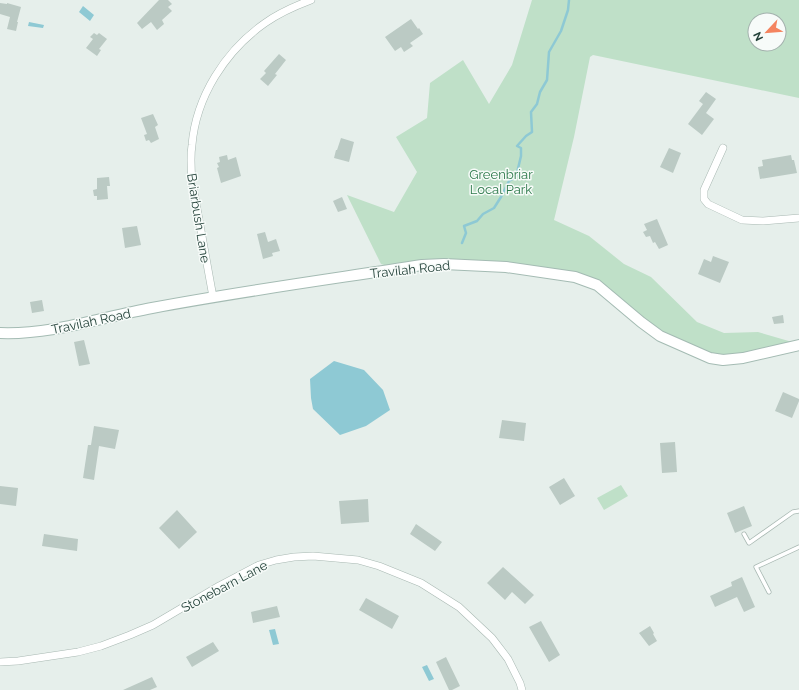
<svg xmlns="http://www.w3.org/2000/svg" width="799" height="690" font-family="Raleway,sans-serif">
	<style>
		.green { fill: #bfe0c8; fill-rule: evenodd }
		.water { fill: #8ec9d4 }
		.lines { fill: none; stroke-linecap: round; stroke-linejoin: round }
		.stream { stroke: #8ec9d4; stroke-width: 2.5 }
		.building { fill: #bbcac4 }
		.service-casing { stroke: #a8b8b2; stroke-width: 5 }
		.minor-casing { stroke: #a8b8b2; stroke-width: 8 }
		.secondary-casing { stroke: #a4bbb3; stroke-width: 12 }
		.service { stroke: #fff; stroke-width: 3.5 }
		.minor { stroke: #fff; stroke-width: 7 }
		.secondary { stroke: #fff; stroke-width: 10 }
		.labels { text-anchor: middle; stroke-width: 3; stroke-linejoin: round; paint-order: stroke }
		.park-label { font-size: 13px; fill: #2d7a4b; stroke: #f7fbf9 }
		.street-label { font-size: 13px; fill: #24423a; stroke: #f7fbf9 }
	</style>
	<rect width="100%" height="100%" fill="#e6efeb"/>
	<path class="green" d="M532,0H799V98L593,55L590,57L574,137L554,220L589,236L624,264L651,277L697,322L724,333L758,332L799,344L723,360L660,336L597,285L506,267L397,269L381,264L347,195L394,212L417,172L396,137L427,118L430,83L463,60L489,104L512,65ZM755,20H779V44H755Z
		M621,485L628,496L604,510L597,498Z"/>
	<path class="water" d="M83,6L94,15L90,21L79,12Z
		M29,22L44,25L43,28L28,26Z
		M334,361L364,370L383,390L390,410L366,426L340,435L313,409L311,398L310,379Z
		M275,629L279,644L273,645L269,630Z
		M427,665L434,679L429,681L422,667Z"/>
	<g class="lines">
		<path class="stream" d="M462,243L466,233L464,226L477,221L483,214L494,208L501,197L509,181L516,177L521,156V148L517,146L526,136L532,132L531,112L537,104L540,92L547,80L549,52L561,31L568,10L569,0"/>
	</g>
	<path class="building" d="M159,0H168L172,4L168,7L172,11L162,20L164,24L157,30L151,22L142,29L137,23Z
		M0,3L7,4V3L21,7L17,22H18L16,31L7,29L10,17L0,14Z
		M411,19L418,29L419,28L423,34L410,43L413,46L404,52L401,47L395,51L385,37Z
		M94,33L97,35L99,33L107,39L99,49L101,50L97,56L86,48L93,39L90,37Z
		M279,54L286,60L275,74L277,75L268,86L260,79L266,73L264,71Z
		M706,92L716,99L706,113L714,119L702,135L688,124L703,104L699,101Z
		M153,114L158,125L155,127L159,139L151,143L149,140L146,141L144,135L147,134L141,118Z
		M341,138L354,142L349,162L334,158L336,150H337Z
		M669,148L681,153L673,173L660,167Z
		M227,155L228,160L236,157L241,176L221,183L217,168L219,167L217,163L220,162L219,157Z
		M791,155L792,160H794L797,173L760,179L758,167L763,166L762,160Z
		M109,177L110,186H107L108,199L97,200V196H94L93,190L97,189V178Z
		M342,197L347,209L338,212L333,201Z
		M657,219L668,245L659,249L655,242L653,243L650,236L646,237L643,232L647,230L644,224Z
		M137,226L141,245L125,248L122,228Z
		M265,232L268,242L276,239L280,251L272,253L273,256L263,259L257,234Z
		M713,256L729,262L720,283L698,274L704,259L711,262Z
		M42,300L44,311L32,313L30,302Z
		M783,315L784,323L774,324L772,317Z
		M84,340L90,364L79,366L74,342Z
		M783,392L799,399V401L792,418L775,411Z
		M502,420L526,423L524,441L499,438Z
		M94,426L119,430L115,449L99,446L94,480L83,478L88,445H91Z
		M675,442L677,472L662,473L660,443Z
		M564,478L575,496L560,505L549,487Z
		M0,486L18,488L16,506L0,504Z
		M368,499L369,522L341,524L339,501Z
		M744,506L752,526L735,533L727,513Z
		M177,510L197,532L179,549L159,528Z
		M416,524L442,542L435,551L410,534Z
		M44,534L78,539L77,551L42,546Z
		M503,567L534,595L525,604L512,592L505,600L487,583Z
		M742,577L755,607L744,612L737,597L715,607L710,596L732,586L731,582Z
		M366,598L399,616L392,629L359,610Z
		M277,606L280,617L253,623L251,612Z
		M541,621L560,655L549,662L529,627Z
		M650,626L654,633L653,634L657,641L649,646L639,633Z
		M213,642L219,651L192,667L186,657Z
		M446,657L460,686L452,690H449L436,662Z
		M152,677L157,687L150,690H123Z"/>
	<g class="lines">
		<g class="service-casing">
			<path id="service" d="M744,534L749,543L793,512L799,511
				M769,592L756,567L799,547"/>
		</g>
		<g class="minor-casing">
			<path id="minor" d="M723,148L704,190V199L708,204L742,220L763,221L799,218
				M213,297L192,181C191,169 190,157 192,145C196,97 225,51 265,23C279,13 295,6 311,0
				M0,662L18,661L78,652L101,646L130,635L153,625L219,586L259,565L276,560L294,557L313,556L358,560L379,566L421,583L459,607L492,638L508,659L520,683L522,690"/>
		</g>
		<g class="secondary-casing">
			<path id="secondary" d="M0,333C52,335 102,317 152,308C242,291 332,279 422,265L444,264L506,267L575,277L597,285L641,322L660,336L710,358L723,360L743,358L799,345"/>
		</g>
		<use href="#service" class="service"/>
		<use href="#minor" class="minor"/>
		<use href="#secondary" class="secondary"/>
	</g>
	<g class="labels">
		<g class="park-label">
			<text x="501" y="179">Greenbriar<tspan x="501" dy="15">Local Park</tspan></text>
		</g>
		<g class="street-label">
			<text transform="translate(199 218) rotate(81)" y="5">Briarbush Lane</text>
			<text transform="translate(410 269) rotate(-6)" y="5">Travilah Road</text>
			<text transform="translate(91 321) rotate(-12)" y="5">Travilah Road</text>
			<text transform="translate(224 586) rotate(-28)" y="5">Stonebarn Lane</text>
		</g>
	</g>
	<g transform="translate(767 32) rotate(244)"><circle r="19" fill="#f7fbf9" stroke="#a3b1ad"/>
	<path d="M0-3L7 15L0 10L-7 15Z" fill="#f4845f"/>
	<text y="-6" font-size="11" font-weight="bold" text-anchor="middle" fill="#24423a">N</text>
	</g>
</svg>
